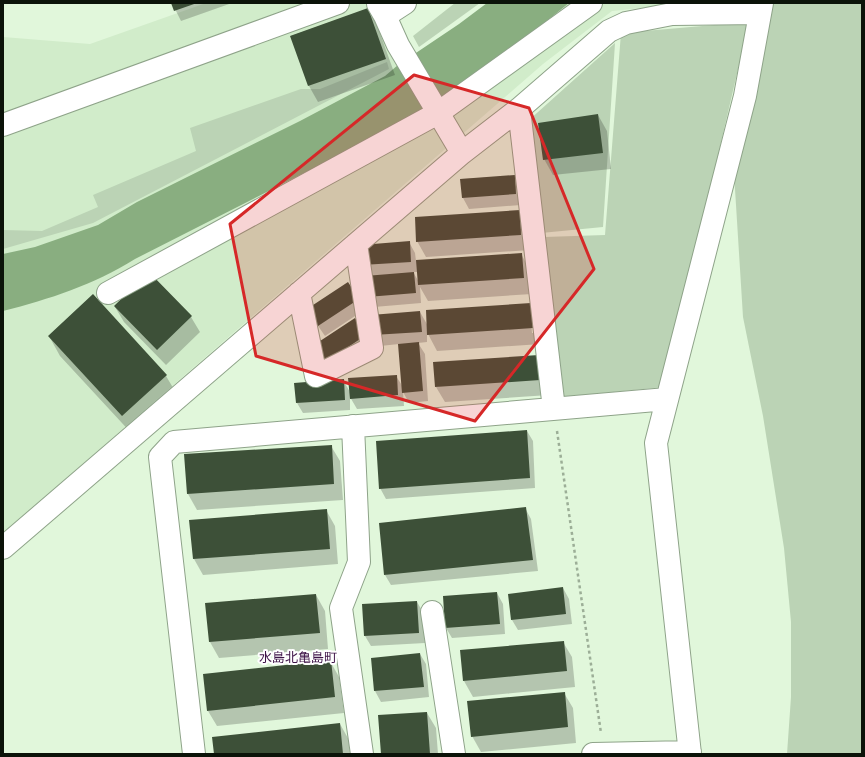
<svg xmlns="http://www.w3.org/2000/svg" width="865" height="757" font-family="Georgia,'Noto Sans JP',serif">
	<style>
		.built { fill: #d1ecca }
		.green { fill: #bbd3b5 }
		.water { fill: #89ae80 }
		.shadow { fill: #0003; fill-rule: evenodd }
		.building { fill: #3d5038 }
		.lines { fill: none; stroke-linecap: round; stroke-linejoin: round }
		.minor-casing { stroke: #8ea389; stroke-width: 24 }
		.path { stroke: #9cae97; stroke-width: 2.5; stroke-dasharray: 3 3; stroke-linecap: butt }
		.minor { stroke: #fff; stroke-width: 22 }
		.marked { fill: #d62828; fill-opacity: 0.2; stroke: #d62828; stroke-width: 3; stroke-linejoin: round }
		.labels { text-anchor: middle; stroke-width: 4; stroke-linejoin: round; paint-order: stroke }
		.neighbourhood-label { font-size: 13px; fill: #3e1448; stroke: #fff }
	</style>
	<rect width="100%" height="100%" fill="#e1f7db"/>
	<path class="built" d="M206,3H386L439,98L538,28L569,3H693L612,11L543,64L3,533V37L90,44Z"/>
	<path class="green" d="M455,3H480L419,47L413,36Z
		M770,3H862V754H787L791,697V622L784,548L763,416L743,317L734,173Z
		M749,22L664,387L564,397L544,237L605,235L621,33Z
		M615,43L603,227L541,233L528,121Z
		M387,62L389,69L93,223L3,249V230L42,231L98,207L93,195L196,151L190,128L301,89H320Z"/>
	<path class="water" d="M487,3H569L538,28L464,83L439,98L410,119L135,259C93,285 50,299 3,311V254L35,247L98,225L137,202L300,121L385,76L398,65L459,24Z"/>
	<path class="shadow" d="M172,3H232L181,21Z
		M368,9L377,25L395,75L318,102L309,86L291,36Z
		M598,115L607,131L611,169L553,175L544,159Z
		M514,176L520,186L521,205L469,209L463,198L461,179Z
		M519,211L528,226L530,250L426,257L417,241Z
		M409,242L415,253L416,261L521,254L530,270L532,294L428,301L420,287L421,303L374,307L363,265ZM413,272H418L419,282Z
		M347,284L364,310L325,336L314,320Z
		M92,296L166,376L178,396L134,436L60,356L49,336Z
		M530,304L541,344L437,351L427,332V342L418,343L425,354L428,401L409,403L403,392L404,406L357,409L350,397V410L303,413L297,403L343,380L350,392L396,376L403,387L399,344L380,346L374,335L420,312L428,326ZM531,319H533L534,333H532Z
		M115,307L191,317L200,332L166,365L124,322Z
		M366,336L332,372L321,356Z
		M538,356L549,395L445,402L436,387Z
		M527,431L533,441L535,488L386,499L380,488Z
		M331,446L340,461L343,500L197,510L188,494Z
		M525,508L531,519L538,571L391,585L385,575Z
		M326,510L335,526L338,564L203,575L194,559L190,521Z
		M563,588L569,599L572,624L518,630L512,620L509,595Z
		M497,593L503,604L505,634L452,638L446,628Z
		M316,595L325,611L328,649L219,658L210,642L206,604Z
		M417,602L423,612L425,643L371,646L365,636Z
		M563,642L572,657L575,687L473,697L464,681Z
		M420,654L426,664L429,697L381,702L375,691L372,659Z
		M330,661L339,677L344,713L217,726L208,711Z
		M564,693L573,708L576,743L481,752L472,736Z
		M427,713L436,728L438,754H382Z
		M340,724L349,740L350,754H215Z"/>
	<path class="building" d="M171,3H197L174,11Z
		M368,8L386,59L308,86L290,36Z
		M598,114L603,153L543,160L538,123Z
		M515,175L516,194L462,198L460,179Z
		M520,210L521,235L416,242L415,217Z
		M410,241L411,262L362,265L361,245Z
		M522,253L524,278L418,285L416,260Z
		M149,272L192,316L157,350L114,306Z
		M414,272L416,293L367,297L365,276Z
		M348,282L359,299L318,326L307,309Z
		M93,294L167,375L122,416L48,336Z
		M531,303L533,328L427,335L426,310Z
		M420,311L422,332L373,335L371,315Z
		M355,318L366,335L326,362L314,345Z
		M419,342L423,391L402,393L398,344Z
		M539,355L540,380L435,387L433,362Z
		M397,375L398,395L350,399L348,378Z
		M344,379L345,400L296,403L294,383Z
		M527,430L530,478L379,489L376,441Z
		M332,445L334,484L187,494L184,454Z
		M526,507L533,560L384,575L379,523Z
		M327,509L330,549L193,559L189,520Z
		M563,587L566,614L511,620L508,594Z
		M497,592L500,624L445,628L443,596Z
		M316,594L320,633L209,642L205,603Z
		M417,601L419,633L364,636L362,604Z
		M564,641L567,671L463,681L460,650Z
		M420,653L424,687L374,691L371,658Z
		M331,660L335,697L207,711L203,674Z
		M565,692L568,727L471,737L467,701Z
		M427,712L430,754H381L378,715Z
		M340,723L343,754H214L212,737Z"/>
	<g class="lines">
		<g class="minor-casing">
			<path id="minor" d="M378,4L385,16L405,3
				M385,16L398,45L462,153
				M519,109L554,409
				M3,125L338,3
				M108,293L438,113L591,3
				M299,293L316,376L372,348L356,244
				M353,426L359,562L341,608L362,754
				M3,548L462,153L519,109L609,31L626,23L672,14L759,13
				M432,612L454,754
				M194,754L160,457L174,442L667,399
				M593,754L690,752
				M690,754L656,443L745,96L762,3"/>
		</g>
		<path class="path" d="M557,431L601,733"/>
		<use href="#minor" class="minor"/>
	</g>
	<path class="marked" d="M414,75L529,108L594,269L475,421L256,356L230,224Z"/>
	<g class="labels">
		<g class="neighbourhood-label">
			<text x="298" y="662">水島北亀島町</text>
		</g>
	</g>
	<rect width="865" height="757" fill="none" stroke="#0b1309" stroke-width="8"/>
</svg>
